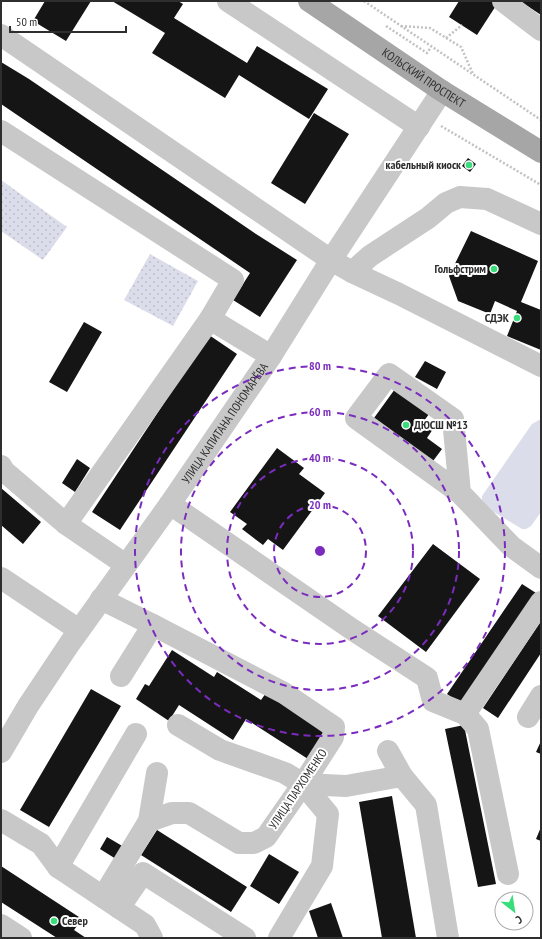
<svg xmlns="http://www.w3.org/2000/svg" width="542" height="939" font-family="'PT Sans Narrow',sans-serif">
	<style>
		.park { fill: url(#park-dots) }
		.pitch { fill: #dcddeb }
		.building { fill: #151515 }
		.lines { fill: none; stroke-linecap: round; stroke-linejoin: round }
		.path { stroke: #c2c2c2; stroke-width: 2.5; stroke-dasharray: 2 2; stroke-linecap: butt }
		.minor { stroke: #c8c8c8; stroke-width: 22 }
		.major { stroke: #a6a6a6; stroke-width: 22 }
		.ring { fill: none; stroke: #7b2cbf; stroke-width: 2; stroke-dasharray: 7 5 }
		.poi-dot { fill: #37de7a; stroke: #fff; stroke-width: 1.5 }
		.labels { text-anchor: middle; stroke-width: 4; stroke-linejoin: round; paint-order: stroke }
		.street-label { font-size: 12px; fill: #2e2e2e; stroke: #fff }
		.poi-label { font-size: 12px; font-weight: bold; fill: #2e2e2e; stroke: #fff; text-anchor: end }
		.centre { fill: #7b2cbf; stroke: #fff; stroke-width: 2 }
		.ring-label { font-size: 12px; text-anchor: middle; font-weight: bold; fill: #7b2cbf; stroke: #fff; stroke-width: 4; stroke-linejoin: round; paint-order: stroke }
	</style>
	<defs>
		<pattern id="park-dots" width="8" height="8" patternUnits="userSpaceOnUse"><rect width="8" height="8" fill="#dcddeb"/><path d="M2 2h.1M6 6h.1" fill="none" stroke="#bdbeca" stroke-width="1.8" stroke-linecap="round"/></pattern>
	</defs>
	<rect width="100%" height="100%" fill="#fff"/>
	<path class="park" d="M1,180L67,227L43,260L1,231Z
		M150,254L198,281L173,326L124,300Z"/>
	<path class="pitch" d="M539,420H541V512L531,526L526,529H522L487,508L482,501V496L532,424Z"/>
	<path class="building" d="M45,1H91L66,41L33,21Z
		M112,1H178L183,4L174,18L247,63L257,46L328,89L309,119L239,75L225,98L152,53L165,33Z
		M459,1H499L477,35L449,17Z
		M520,1H541V15Z
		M1,62L29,79L256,234L297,260L260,317L233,300L250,273L1,104Z
		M314,113L349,134L305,204L271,183Z
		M468,158L476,164L470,172L462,166Z
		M471,231L538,261L521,302L541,310V350L507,336L517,311L495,301L490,314L458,301L449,276Z
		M84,322L102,332L67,392L49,382Z
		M209,335L237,354L120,530L92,512Z
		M425,361L446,372L437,389L415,377Z
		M395,389L429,414L424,421L433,429L427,438L442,449L433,461L374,418Z
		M277,448L304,468L299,474L325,493L283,550L268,539L263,545L242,529L247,524L230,512Z
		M77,459L90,468L75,492L62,483Z
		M1,488L41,522L23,544L1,525Z
		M433,544L480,579L426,652L378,616Z
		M522,584L536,593L461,704L447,694Z
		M541,621V653L498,718L483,708Z
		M172,650L214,677L217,672L261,700L266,693L326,732L308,759L246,719L233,740L179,705L169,721L136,699L145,684L149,686Z
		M91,689L121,706L49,827L20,810Z
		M464,725L496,884L478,887L445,729Z
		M541,741V754L536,752Z
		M392,796L416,938H382L359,802Z
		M541,827V841L536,839Z
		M157,830L247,887L231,912L141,855Z
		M107,837L124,847L116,859L100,849Z
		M269,854L299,872L279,904L250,886Z
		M1,866L82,919L74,930L86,938H57L1,902Z
		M331,903L343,938H318L309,911Z"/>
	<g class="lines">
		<path class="path" d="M364,1L541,120
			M386,26L427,53L431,47
			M401,26L430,28L461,47L473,74
			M446,38L462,25
			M441,126L541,185"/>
		<g class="minor">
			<path d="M228,1L419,127"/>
			<path d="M503,1L541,30"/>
			<path d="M1,35L331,260L352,272L399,294L541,366"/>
			<path d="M1,131L233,280L210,319L66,524L126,565"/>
			<path d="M352,272L370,256L428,218L446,203L460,197L487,199L541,224"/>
			<path d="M210,319L271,356"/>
			<path d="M1,466L4,471L66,524"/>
			<path d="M460,493L453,419L389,374L356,418L460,493L511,546L541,568"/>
			<path d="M170,504L353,630L427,678L433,701L465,714"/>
			<path d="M1,578L79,630"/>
			<path d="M101,599L153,625L284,693L334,727L333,737L303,784L266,837L254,843H239L189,813H172L149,821L103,897L145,925L152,938"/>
			<path d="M121,676L153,625"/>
			<path d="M528,717L541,696"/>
			<path d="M178,725L220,750L285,773L303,784L328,814L322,866L279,938"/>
			<path d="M388,751L402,776"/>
			<path id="s1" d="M1,752L28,706L70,643L170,504L271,356L331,260L442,91"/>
			<path d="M303,784L346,786L402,776L426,805L448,938"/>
			<path d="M1,820L41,844L58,867L103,897"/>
			<path d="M149,821L157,773"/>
			<path d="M58,867L136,734"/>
			<path d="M508,874L478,729L465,714L541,602"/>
			<path d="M119,908L143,873L245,938"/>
			<path d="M1,925L21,938"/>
		</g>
		<path class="major" id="s2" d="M309,1L442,91L541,152"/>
	</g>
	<g class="ring">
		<circle cx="320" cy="551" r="46"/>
		<circle cx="320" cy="551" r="93"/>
		<circle cx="320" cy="551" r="139"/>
		<circle cx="320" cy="551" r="185"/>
	</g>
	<g class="poi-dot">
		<circle cx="469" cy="165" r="4"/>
		<circle cx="494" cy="269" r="4"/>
		<circle cx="517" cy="318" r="4"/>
		<circle cx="406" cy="425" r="4"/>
		<circle cx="54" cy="921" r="4"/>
	</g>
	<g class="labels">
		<g class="street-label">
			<text dy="4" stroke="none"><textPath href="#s2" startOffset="138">КОЛЬСКИЙ ПРОСПЕКТ</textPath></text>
			<text dy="4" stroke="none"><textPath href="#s1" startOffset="398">УЛИЦА КАПИТАНА ПОНОМАРЁВА</textPath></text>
			<text transform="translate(298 789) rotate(-56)" y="4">УЛИЦА ПАРХОМЕНКО</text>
		</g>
		<g class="poi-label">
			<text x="461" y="169">кабельный киоск</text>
			<text x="486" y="273">Гольфстрим</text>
			<text x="509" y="322">СДЭК</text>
			<text x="414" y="429" text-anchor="start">ДЮСШ №13</text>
			<text x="62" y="925" text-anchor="start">Север</text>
		</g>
	</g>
	<circle cx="320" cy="551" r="6" class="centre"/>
	<g class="ring-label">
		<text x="320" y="370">80 m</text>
		<text x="320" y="416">60 m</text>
		<text x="320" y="462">40 m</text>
		<text x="320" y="509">20 m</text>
	</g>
	<rect width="542" height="939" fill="none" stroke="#2e2e2e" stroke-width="4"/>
	<g transform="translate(514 911) rotate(150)"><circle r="19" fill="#ffffff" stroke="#ababab"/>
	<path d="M0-3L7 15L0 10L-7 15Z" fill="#37de7a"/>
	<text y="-6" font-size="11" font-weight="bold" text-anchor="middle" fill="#2e2e2e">С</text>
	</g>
	<path d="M10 26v6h116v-6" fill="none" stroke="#2e2e2e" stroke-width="2"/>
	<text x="16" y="26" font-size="12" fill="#2e2e2e" stroke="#ffffff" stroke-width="3" paint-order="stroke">50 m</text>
</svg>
